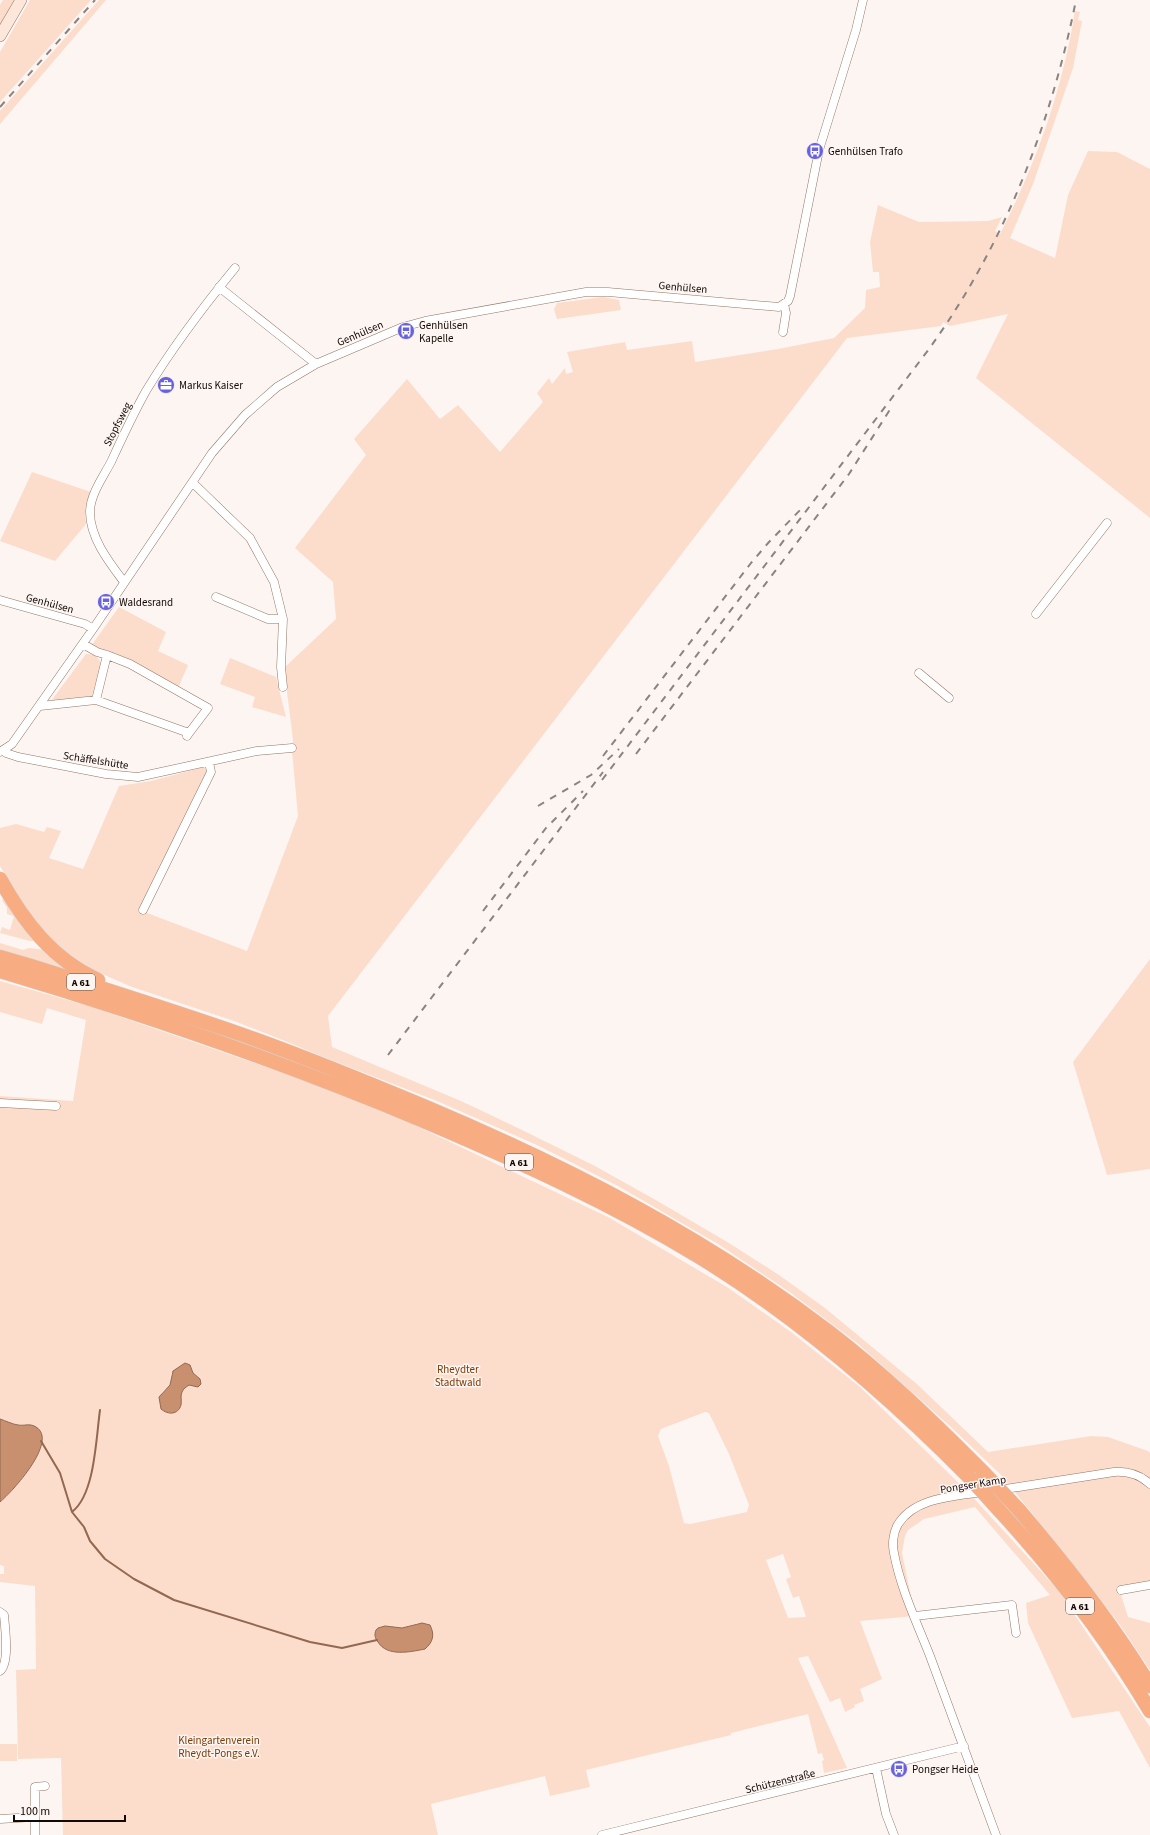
<svg xmlns="http://www.w3.org/2000/svg" width="1150" height="1835" font-family="'Source Sans 3',sans-serif">
	<style>
		.green { fill: #fcddcc; fill-rule: evenodd }
		.water { fill: #c99070; stroke: #926850 }
		.lines { fill: none; stroke-linecap: round; stroke-linejoin: round }
		.stream { stroke: #926850; stroke-width: 2 }
		.minor-casing { stroke: #927666; stroke-width: 9 }
		.secondary-casing { stroke: #927666; stroke-width: 12 }
		.motorway-casing { stroke: #d5d3d2; stroke-width: 15 }
		.minor { stroke: #fff; stroke-width: 8 }
		.secondary { stroke: #fde6da; stroke-width: 11 }
		.motorway { stroke: #f7ac82; stroke-width: 14 }
		.rail { stroke: #8b837f; stroke-width: 2; stroke-dasharray: 7 7; stroke-linecap: butt }
		.motorway-bridge-casing { stroke: #d5d3d2; stroke-width: 15; stroke-linecap: butt }
		.motorway-bridge { stroke: #f7ac82; stroke-width: 14 }
		.labels { text-anchor: middle; stroke-width: 3; stroke-linejoin: round; paint-order: stroke }
		.shield { fill: #fcf5f2; stroke: #59504b; stroke-width: 1 }
		.shield-label { font-size: 10px; font-weight: bold; fill: #130904 }
		.poi-label { font-size: 11px; fill: #130904; stroke: #fcf5f2; text-anchor: start }
		.street-label { font-size: 11px; fill: #130904; stroke: #fcf5f2 }
		.park-label { font-size: 11px; fill: #7e3901; stroke: #fcf5f2 }
	</style>
	<rect width="100%" height="100%" fill="#fcf5f2"/>
	<path class="green" d="M3,0H15L0,26V5Z
		M30,0H91L0,102V52Z
		M99,0H106L0,124V111Z
		M1075,11L1080,12L1078,20L1082,21L1073,68L1033,184L1010,238L1055,258L1068,195L1088,151L1117,152L1150,169V518L976,378L1008,314L950,326L943,322L941,326L847,338L328,1016L332,1047L461,1101L522,1130L593,1165L654,1199L729,1243L779,1275L825,1308L918,1385L988,1452L1091,1436L1108,1437L1148,1451L1150,1453V1585L1120,1592L1128,1617L1150,1623V1670L1120,1625L1069,1559L1001,1475L952,1428L857,1343L791,1293L718,1244L618,1186L537,1145L437,1101L326,1058L280,1039L234,1021L132,987L93,970L63,950L40,928L23,904L0,866V828L16,824L44,832L47,827L61,831L49,858L83,869L119,786L151,781L204,767L208,773L142,911L247,951L298,816L292,751L293,740L284,668L336,619L333,582L295,548L366,455L354,439L407,379L440,419L458,405L500,452L543,402L537,393L549,378L552,384L565,368L566,374L573,372L567,352L625,342L627,350L692,341L695,362L778,349L834,338L865,308L866,290L880,287L879,272H873L870,242L878,205L919,222L988,221L1002,217L995,231L1000,234C1036,164 1063,88 1075,11Z
		M603,297L619,300L621,310L557,319L554,309L557,303Z
		M32,472L91,492L85,509L86,524L55,561L0,541Z
		M119,607L166,632L158,651L188,665L178,688L91,646Z
		M86,654C94,654 100,657 101,665L92,696L51,701Z
		M230,658L276,677L286,717L252,707L255,697L220,684Z
		M6,896L39,941H30L0,933L2,927L10,930L14,916L7,914V908L2,900Z
		M0,943L23,950L29,948L47,950L79,973L0,950Z
		M1150,959V1169L1107,1175L1073,1062Z
		M0,981L89,1006L362,1100L608,1217L727,1287L791,1332L860,1387L968,1492L1058,1590L1150,1727V1768L1119,1711L1072,1718L1028,1623L1026,1603L1050,1595L975,1507L924,1519L908,1530L905,1536L902,1553L915,1616L860,1621L882,1679L860,1689L864,1701L854,1705L855,1707L845,1712L840,1698L830,1702L808,1656L798,1658L847,1768L824,1773L822,1761L824,1760L822,1753L818,1754L808,1714L731,1733V1735L586,1770L590,1787L550,1796L545,1776L431,1804L438,1835H63L61,1758L18,1759L16,1670L36,1669L35,1586L0,1582V1574H4V1566L0,1565V1502C9,1495 39,1461 38,1450C38,1442 31,1432 29,1424L18,1425L0,1419V1096L73,1101L86,1020L47,1008L42,1024L0,1012ZM190,1365L193,1373L198,1377L199,1386C195,1387 192,1385 189,1385C179,1388 182,1399 181,1405L161,1393L170,1385L171,1373ZM705,1412L709,1413L729,1454L749,1505L747,1512L690,1524L684,1523L669,1466L658,1436L661,1429ZM783,1554L791,1577L786,1579L793,1598L799,1596L806,1617L788,1618L766,1560ZM418,1623L417,1651C399,1652 387,1657 376,1639L381,1627L402,1628Z
		M0,1744H17V1761H0Z"/>
	<path class="water" d="M185,1363L190,1365L193,1373L200,1379L201,1384L198,1387L189,1385C186,1387 183,1389 182,1392C180,1396 182,1400 181,1405C178,1415 168,1415 161,1409L159,1397L170,1385L173,1371Z
		M0,1419C6,1421 12,1424 18,1425C24,1426 30,1423 36,1427C59,1441 12,1492 0,1502Z
		M422,1623L430,1625C435,1635 433,1642 425,1649C410,1652 387,1657 378,1642C375,1638 374,1635 376,1630L378,1628L385,1626L402,1628Z"/>
	<g class="lines">
		<path class="stream" d="M41,1441L60,1473L72,1512L84,1527L90,1541L105,1559L134,1579L174,1600L310,1642L342,1648L377,1640
			M73,1511C95,1493 96,1438 100,1410"/>
		<g class="minor-casing">
			<path id="minor" d="M219,287L316,364
				M783,332L786,313L784,304
				M193,483L250,538L274,582L283,619L281,667L283,687
				M124,582C109,562 90,538 90,512C90,495 103,477 111,462C122,438 133,414 146,391C172,348 203,307 235,268
				M216,597L268,619H283
				M0,600L85,624L93,629L212,453L245,415L277,387L316,364L403,327L425,321L586,292H608L779,307L788,301L790,296L819,150L856,30L863,0
				M1036,614L1107,523
				M107,655L130,664L208,708L189,733
				M919,673L949,698
				M96,700L189,733L187,736
				M40,706L96,700L107,655L97,652L83,644
				M4,750L6,753L18,757L106,774L138,777L257,751L292,748
				M0,752L12,744L93,629
				M143,910L211,772L209,762
				M0,1103L56,1106
				M999,1490L1114,1472C1128,1471 1139,1474 1150,1484
				M984,1492C955,1496 913,1497 897,1526C893,1534 892,1545 894,1553C900,1587 917,1623 930,1656C952,1715 974,1775 996,1835
				M1121,1590L1150,1585
				M0,1612L4,1615C5,1628 10,1663 0,1671
				M915,1616L1012,1605L1016,1633
				M876,1768L886,1814L894,1835
				M0,1819L34,1817
				M35,1835V1787L45,1786
				M602,1835L964,1746"/>
		</g>
		<g class="secondary-casing">
			<path id="secondary" d="M0,36L21,0"/>
		</g>
		<g class="motorway-casing">
			<path id="motorway" d="M0,879C24,922 52,959 98,980
				M0,957L31,966C101,988 171,1010 240,1034C303,1056 366,1082 428,1108C572,1169 704,1237 829,1332C884,1374 934,1423 983,1472
				M0,971C144,1014 286,1063 424,1121C518,1161 611,1203 698,1256C798,1317 887,1394 969,1477
				M999,1510C1056,1572 1107,1638 1150,1711
				M1019,1510C1066,1565 1112,1623 1150,1686"/>
		</g>
		<use href="#minor" class="minor"/>
		<use href="#secondary" class="secondary"/>
		<use href="#motorway" class="motorway"/>
		<path class="rail" d="M0,107L95,0
			M636,754L849,474L891,408
			M603,756L751,563L769,542L804,506
			M602,780L929,349C1004,245 1051,125 1076,0
			M538,806L591,775L619,749
			M483,911L546,828L583,791
			M388,1055L603,772"/>
		<g class="motorway-bridge-casing">
			<path id="motorway-bridge" d="M983,1472L1019,1510
				M969,1477L999,1510"/>
		</g>
		<use href="#motorway-bridge" class="motorway-bridge"/>
	</g>
	<defs>
		<g id="bus-disc" transform="scale(0.9)"><circle r="9.5" fill="#6862dc" stroke="#fcf5f2"/><path d="M-5-6H5V4H4V6H2V4H-2V6H-4V4H-5ZM-3.5-4V0h7V-4ZM-3.5 1.2v1.5H-2V1.2ZM2 1.2v1.5H3.5V1.2Z" fill="#fff"/></g>
		<g id="office-disc" transform="scale(0.9)"><circle r="9.5" fill="#6862dc" stroke="#fcf5f2"/><path d="M-6-3h4V-5.5h4V-3h4V5H-6ZM-1-4.5V-3h2v-1.5ZM-6 0V1H6V0Z" fill="#fff"/></g>
	</defs>
	<g fill-rule="evenodd">
		<use href="#bus-disc" x="815" y="151"/>
		<use href="#bus-disc" x="406" y="331"/>
		<use href="#office-disc" x="166" y="385"/>
		<use href="#bus-disc" x="106" y="602"/>
		<use href="#bus-disc" x="899" y="1769"/>
	</g>
	<g class="labels">
		<g class="shield">
			<rect x="67" y="974" width="28" height="16" rx="3"/>
			<rect x="505" y="1154" width="28" height="16" rx="3"/>
			<rect x="1066" y="1598" width="28" height="16" rx="3"/>
		</g>
		<g class="shield-label">
			<text x="81" y="986">A 61</text>
			<text x="519" y="1166">A 61</text>
			<text x="1080" y="1610">A 61</text>
		</g>
		<g class="poi-label">
			<text x="828" y="155">Genhülsen Trafo</text>
			<text x="419" y="329">Genhülsen<tspan x="419" dy="13">Kapelle</tspan></text>
			<text x="179" y="389">Markus Kaiser</text>
			<text x="119" y="606">Waldesrand</text>
			<text x="912" y="1773">Pongser Heide</text>
		</g>
		<g class="street-label">
			<text transform="translate(683 287) rotate(5)" y="4">Genhülsen</text>
			<text transform="translate(360 333) rotate(-23)" y="4">Genhülsen</text>
			<text transform="translate(117 424) rotate(-63)" y="4">Stopfsweg</text>
			<text transform="translate(50 603) rotate(15)" y="4">Genhülsen</text>
			<text transform="translate(96 760) rotate(9)" y="4">Schäffelshütte</text>
			<text transform="translate(973 1484) rotate(-9)" y="4">Pongser Kamp</text>
			<text transform="translate(780 1781) rotate(-14)" y="4">Schützenstraße</text>
		</g>
		<g class="park-label">
			<text x="458" y="1373">Rheydter<tspan x="458" dy="13">Stadtwald</tspan></text>
			<text x="219" y="1744">Kleingartenverein<tspan x="219" dy="13">Rheydt-Pongs e.V.</tspan></text>
		</g>
	</g>
	<path d="M14 1815v6h111v-6" fill="none" stroke="#130904" stroke-width="2"/>
	<text x="20" y="1815" font-size="12" fill="#130904" stroke="#fcf5f2" stroke-width="3" paint-order="stroke">100 m</text>
</svg>
